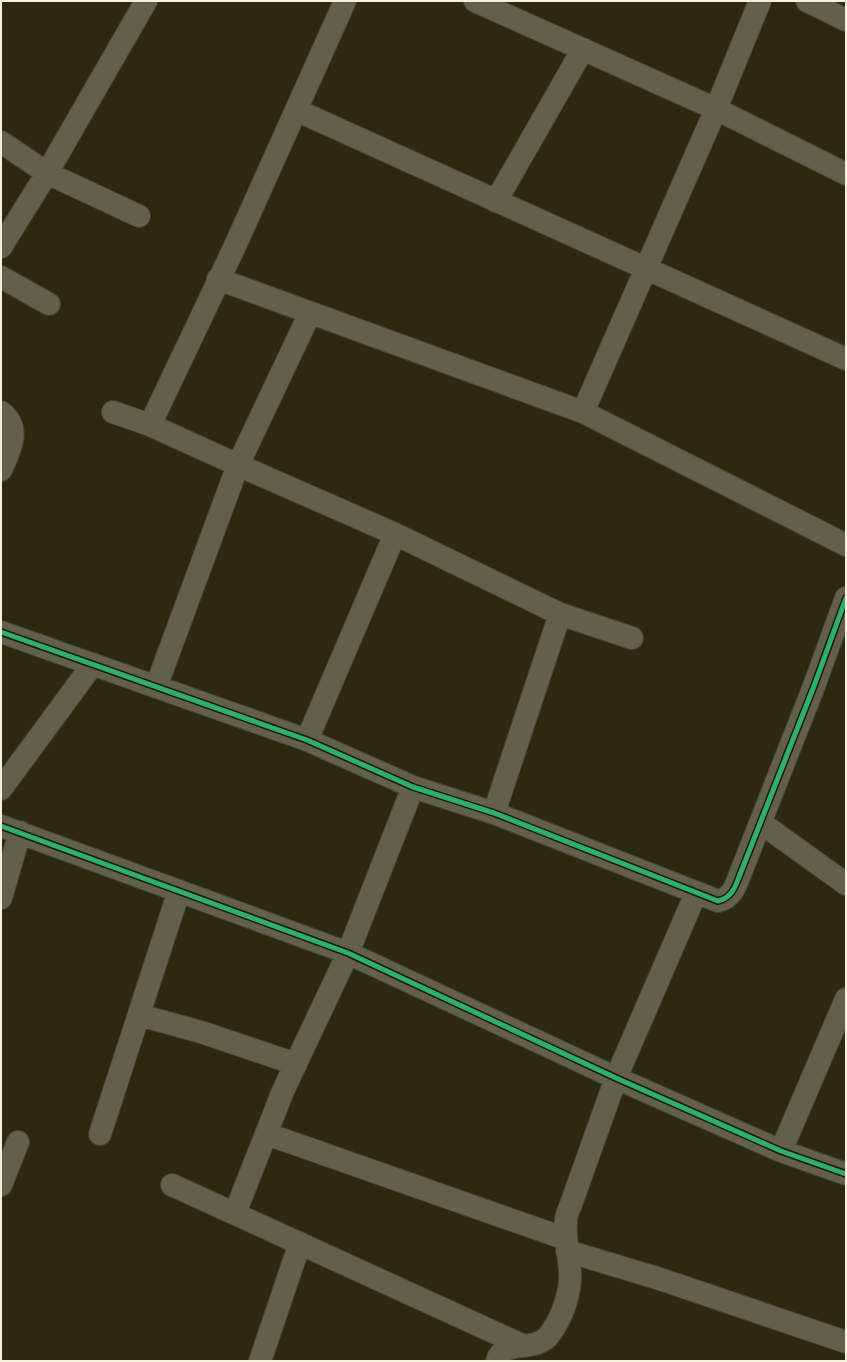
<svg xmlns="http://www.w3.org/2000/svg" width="847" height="1362" font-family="'Roboto Condensed',sans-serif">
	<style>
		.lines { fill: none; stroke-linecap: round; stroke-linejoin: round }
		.minor-casing { stroke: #45432f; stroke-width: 24 }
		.minor { stroke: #625f4c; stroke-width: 22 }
		.cycleway-casing { stroke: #1c1a08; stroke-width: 8 }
		.cycleway { stroke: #2db169; stroke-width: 5 }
	</style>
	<rect width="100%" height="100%" fill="#2c2910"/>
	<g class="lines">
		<g class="minor-casing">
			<path id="minor" d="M475,1L716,109L846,174
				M807,1L846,20
				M296,110L846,359
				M1,142L47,173L139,216
				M496,201L583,49
				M1,247L47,173L146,1
				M1,277L49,304
				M218,279L583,412L846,545
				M1,412C22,428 10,450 1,470
				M113,412L150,425L238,465L395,534L560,614L494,813
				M583,412L716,109L760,1
				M150,425L235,246L345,1
				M560,614L632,638
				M1,632L307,740L413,787L494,813L718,901C731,898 735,888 739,877L814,686L846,598
				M156,687L238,465L310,313
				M307,740L395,534
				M1,789L93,664
				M761,823L846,884
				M1,826L348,953L616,1078L781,1151L846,1174
				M1,898L20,832
				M139,1015L201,1032L296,1064
				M100,1134L179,891
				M267,1134L566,1239
				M781,1151L846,999
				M1,1185L18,1142
				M172,1185L524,1346
				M235,1213L283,1091L348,953L413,787
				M567,1251L657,1278L846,1342
				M260,1361L300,1243
				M497,1361C503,1338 536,1354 550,1334C561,1319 569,1298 570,1279C571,1260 564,1241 566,1221C566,1216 568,1211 570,1207L616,1078L696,893"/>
		</g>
		<use href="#minor" class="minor"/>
		<g class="cycleway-casing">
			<path id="cycleway" d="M1,632L307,740L413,787L494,813L718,901C731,898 735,888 739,877L814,686L846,598
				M1,826L348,953L616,1078L781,1151L846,1174"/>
		</g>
		<use href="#cycleway" class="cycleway"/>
	</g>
	<rect width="847" height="1362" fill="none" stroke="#f3f1d9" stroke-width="4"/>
</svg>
